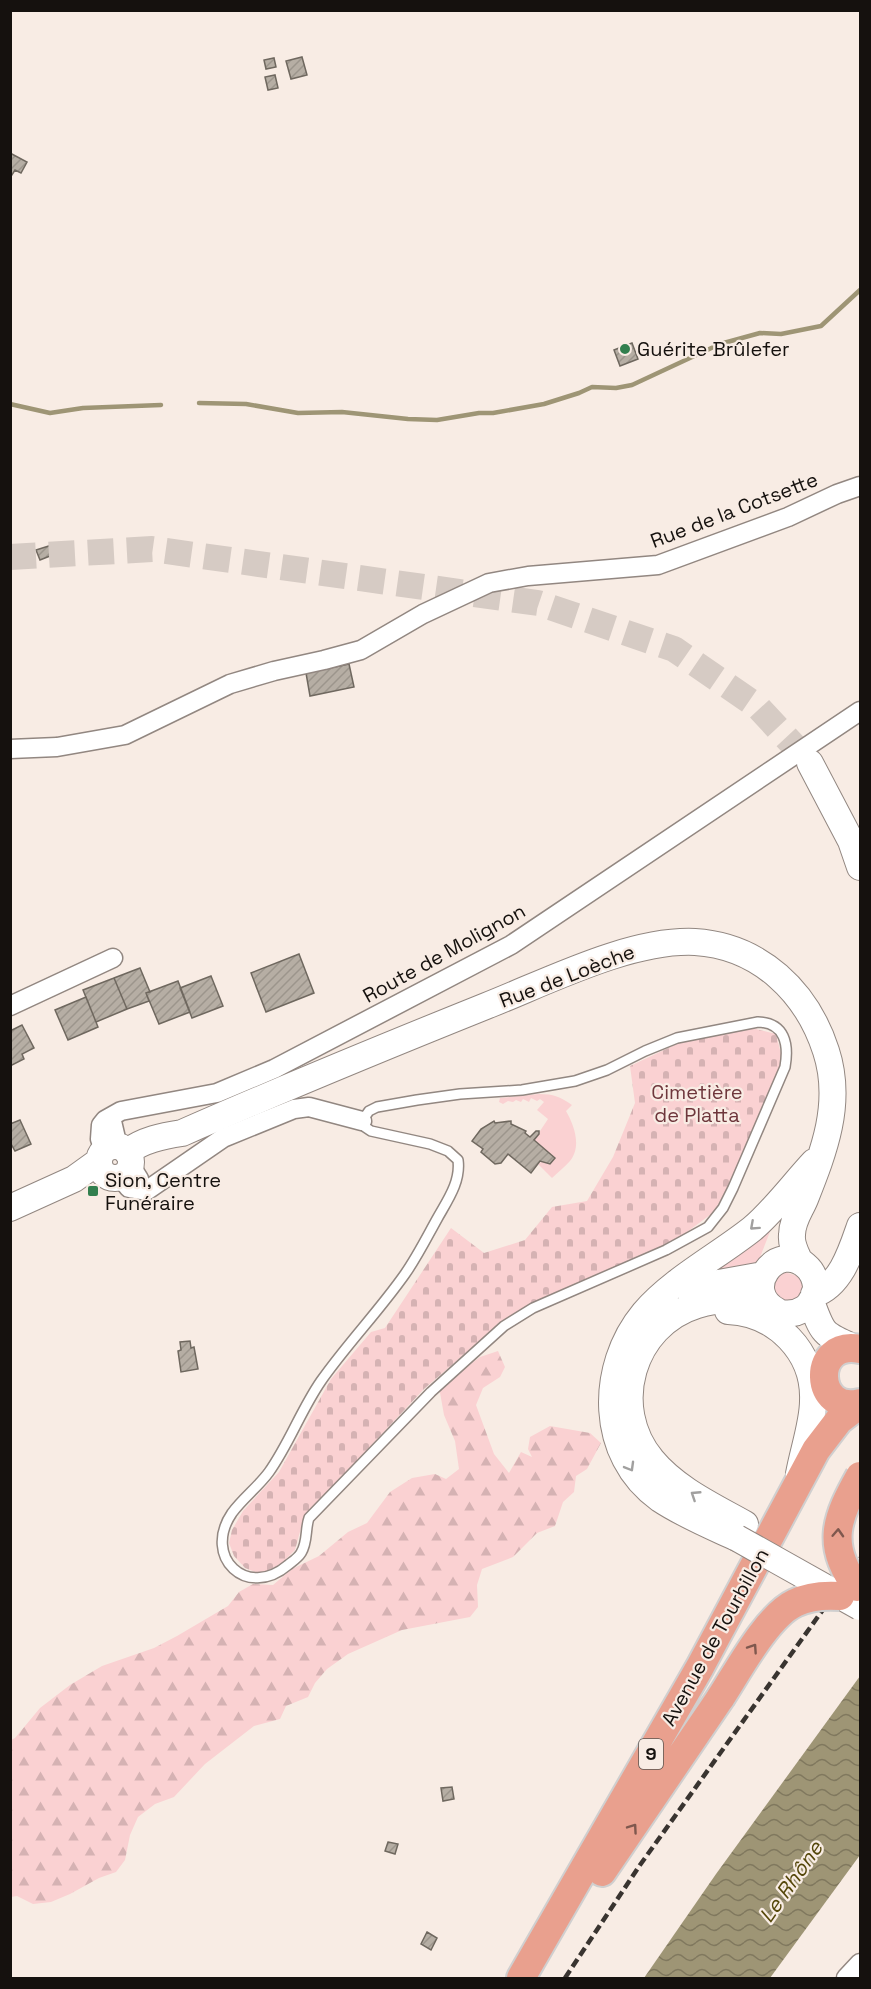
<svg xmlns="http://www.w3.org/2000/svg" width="871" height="1989" font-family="'Space Grotesk',sans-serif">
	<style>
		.green { fill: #fad1d2 }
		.forest { fill: url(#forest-firs) }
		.cemetery { fill: url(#cemetery-stones) }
		.water { fill: url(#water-waves) }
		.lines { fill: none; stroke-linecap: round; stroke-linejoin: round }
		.stream { stroke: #9e9575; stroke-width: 4.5 }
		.building { fill: url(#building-hatch); stroke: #6f685f; stroke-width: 1.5 }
		.secondary-tunnel { stroke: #d6cbc4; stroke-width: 26; stroke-dasharray: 26 13; stroke-linecap: butt }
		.lane-casing { stroke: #928781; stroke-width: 12 }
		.street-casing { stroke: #928781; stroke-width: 21 }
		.secondary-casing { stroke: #928781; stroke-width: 28 }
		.primary-casing { stroke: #d0cfcf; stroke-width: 32 }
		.lane { stroke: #fff; stroke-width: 9 }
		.street { stroke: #fff; stroke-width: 18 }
		.secondary { stroke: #fff; stroke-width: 26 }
		.primary { stroke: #e9a08e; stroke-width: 28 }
		.rail { stroke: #393430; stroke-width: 4.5; stroke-dasharray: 9 4.5; stroke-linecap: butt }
		.secondary-bridge-casing { stroke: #928781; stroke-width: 28; stroke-linecap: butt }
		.primary-bridge-casing { stroke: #d0cfcf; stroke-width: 32; stroke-linecap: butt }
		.secondary-bridge { stroke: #fff; stroke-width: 26 }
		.primary-bridge { stroke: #e9a08e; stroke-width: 28 }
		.oneway { stroke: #a1a09f }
		.oneway2 { stroke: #7f584e }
		.poi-dot { fill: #327f4e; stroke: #f8ece4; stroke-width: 2 }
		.labels { text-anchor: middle; stroke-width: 4.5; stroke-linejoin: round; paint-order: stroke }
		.shield { fill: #f8ece4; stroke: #59534e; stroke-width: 1.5 }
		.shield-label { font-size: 18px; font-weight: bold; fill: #15110e }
		.poi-label { font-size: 20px; fill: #15110e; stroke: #f8ece4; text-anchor: start }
		.street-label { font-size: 20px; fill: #15110e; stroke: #f8ece4 }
		.park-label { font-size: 20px; fill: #6e373c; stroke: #f8ece4 }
		.water-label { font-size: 21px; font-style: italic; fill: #55470a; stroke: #f8ece4 }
	</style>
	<defs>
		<pattern id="forest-firs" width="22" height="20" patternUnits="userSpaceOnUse" patternTransform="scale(1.5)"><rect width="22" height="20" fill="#fad1d2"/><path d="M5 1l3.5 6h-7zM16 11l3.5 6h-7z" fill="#d5b2b3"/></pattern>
		<pattern id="cemetery-stones" width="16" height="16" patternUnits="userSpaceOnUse" patternTransform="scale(1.5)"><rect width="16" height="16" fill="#fad1d2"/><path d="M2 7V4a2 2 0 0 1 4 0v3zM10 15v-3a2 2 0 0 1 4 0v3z" fill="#d5b2b3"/></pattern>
		<pattern id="water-waves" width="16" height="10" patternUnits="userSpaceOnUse" patternTransform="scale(1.5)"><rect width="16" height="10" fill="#9e9575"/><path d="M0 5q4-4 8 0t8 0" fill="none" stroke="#80785e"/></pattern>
		<pattern id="building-hatch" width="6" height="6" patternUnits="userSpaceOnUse" patternTransform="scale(1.5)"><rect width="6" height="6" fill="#b6aea4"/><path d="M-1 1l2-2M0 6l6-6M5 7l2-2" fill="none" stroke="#9c958c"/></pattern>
	</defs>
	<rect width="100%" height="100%" fill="#f8ece4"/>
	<path class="green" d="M539,1094C553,1094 561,1097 572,1105L566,1111C574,1125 582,1146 570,1161C565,1167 558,1172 552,1178L538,1164L543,1161L550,1164L555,1158L534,1140L548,1119L537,1110L544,1102L540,1099L537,1101L531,1098L529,1102L523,1099L521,1102L516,1100L513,1102L508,1101L503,1104L499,1102L500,1098Z
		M771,1229L759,1260L754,1265L699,1277Z
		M784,1272L805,1278L802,1297L789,1304L774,1297L770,1282Z"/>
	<path class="forest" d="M498,1351L505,1367L500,1377L483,1388L476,1405L494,1454L509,1473L521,1452L532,1457L528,1449L530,1437L550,1426L590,1433L601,1443L587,1469L576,1476L574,1492L563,1502L555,1526L537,1533L513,1557L482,1569L477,1585L478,1607L470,1617L402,1630L348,1654L327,1669L315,1683L308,1697L286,1706L280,1719L254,1726L205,1764L174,1797L155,1804L138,1817L130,1835L125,1860L116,1872L99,1878L70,1894L51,1902L33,1904L17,1896L11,1897V1740L15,1738L40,1708L70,1685L102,1666L154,1648L177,1636L228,1606L239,1592L253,1584L273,1585L292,1569L319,1556L348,1532L367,1523L390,1492L412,1478L435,1474L446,1479L459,1469L455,1441L444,1415L439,1387L480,1357Z"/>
	<path class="cemetery" d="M752,1028L776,1034L783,1062L718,1209L668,1246L498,1325L424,1389L304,1517L295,1550L279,1566L261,1574L245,1568L234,1556L229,1543L232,1530L243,1511L279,1472L331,1379L371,1332L385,1328L451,1228L484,1253L525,1240L552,1207L587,1201L613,1157L635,1103L630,1066L681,1042Z"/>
	<path class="water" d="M860,1676V1855L770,1978H644L716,1874Z"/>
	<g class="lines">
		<path class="stream" d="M199,403L246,404L298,413L342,412L408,419L437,420L479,413H493L544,404L579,393L592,387L616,388L632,385L720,344L760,333L781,334L821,326L860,290
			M10,404L50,413L83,408L161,405"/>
	</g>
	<path class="building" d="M302,57L307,75L291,79L286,61Z
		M274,58L276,67L266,69L264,60Z
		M275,75L278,88L268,90L265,77Z
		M10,153L27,162L21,173L15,170L10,178Z
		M632,343L638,359L620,366L614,350Z
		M52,545L55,554L40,560L36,550Z
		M349,664L354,687L310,696L306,673Z
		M299,954L314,993L266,1012L251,973Z
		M140,968L150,992L146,993L149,1001L127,1009L114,978Z
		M211,976L223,1006L192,1018L180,988Z
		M114,978L127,1009L96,1022L83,990Z
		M178,981L190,1012L159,1024L146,993Z
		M86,997L98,1027L68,1040L55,1010Z
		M22,1025L34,1048L22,1054L24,1059L10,1066V1031Z
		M20,1120L31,1144L15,1151L10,1142V1124Z
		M494,1121L495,1123L511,1121V1124L526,1131L525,1133L530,1137L536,1131H539V1134L534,1140L555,1158L550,1164L540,1161L531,1173L508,1154L501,1163L495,1164L481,1152L483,1149L472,1141L481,1129Z
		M190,1341L191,1348L194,1347L198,1369L181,1372L178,1351L181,1350L180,1342Z
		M452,1787L454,1799L443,1801L441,1788Z
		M388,1842L398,1844L395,1854L385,1851Z
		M427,1932L437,1938L431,1950L421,1944Z"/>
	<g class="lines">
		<path class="secondary-tunnel" d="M10,557L152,549L538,603L674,649L757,706L810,763"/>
		<g class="lane-casing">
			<path id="lane" d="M758,1022C785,1023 789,1044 785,1067L733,1188L723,1208L708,1227L666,1250L533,1308L504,1326L431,1392L309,1518C305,1529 308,1542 301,1553C298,1558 293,1561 288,1565C247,1600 202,1557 232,1513C243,1498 258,1487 269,1472C289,1444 301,1410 321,1381C347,1344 379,1311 405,1274C417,1257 427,1237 437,1219C447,1201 461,1182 458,1160L448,1151L430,1144L371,1131L365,1127L362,1121L369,1111L377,1107L417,1100L460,1094L522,1090L575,1081L607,1070L645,1051L677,1038Z"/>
		</g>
		<g class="street-casing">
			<path id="street" d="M10,749L57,747L125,735L230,684L274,671L324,660L361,650L423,614L489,583L528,576L658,565L788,517L837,494L860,486
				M10,1006L113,958
				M111,1117L118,1147
				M104,1151L100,1139L101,1125L105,1120L121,1111L217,1093L274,1069L511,945L860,711
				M131,1166L139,1179L140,1189
				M120,1177L129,1188L146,1191L223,1138L294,1109L309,1107L362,1121
				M846,1978L860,1963"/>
		</g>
		<g class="secondary-casing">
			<path id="secondary" d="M810,763L851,841L860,867
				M99 1162a16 16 0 1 1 32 0a16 16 0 1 1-32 0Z
				M127,1152C143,1140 162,1136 182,1133C282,1089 384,1047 486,1006C547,982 630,939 695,942C760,946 807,992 826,1051C843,1103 824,1151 805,1199C800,1211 792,1221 792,1235C791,1245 796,1253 800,1262
				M10,1208L74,1179L99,1161
				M690,1291L713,1284L763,1275
				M814,1294C841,1286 852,1249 860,1226
				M811,1301C823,1335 823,1334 855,1348
				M728,1311C776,1313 815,1352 813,1401C813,1423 803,1451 799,1474
				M777,1311C739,1290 777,1240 806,1266C812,1271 815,1278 816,1286C816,1306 798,1316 781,1313
				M745,1524C713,1506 676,1489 652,1460C608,1407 632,1325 697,1305C720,1298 743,1299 765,1301
				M737,1538C711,1526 684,1515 660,1499C599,1456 599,1367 644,1313C672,1280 718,1256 752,1229C772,1213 796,1181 814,1162"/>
		</g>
		<g class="primary-casing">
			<path id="primary" d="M860,1349C810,1339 814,1415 860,1403
				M602,1872L721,1697
				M521,1978L700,1667L816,1450L839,1420L860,1404"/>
		</g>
		<use href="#lane" class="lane"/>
		<use href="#street" class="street"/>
		<use href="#secondary" class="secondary"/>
		<use href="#primary" class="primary"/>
		<path class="rail" d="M565,1978L640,1865L860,1558"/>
		<g class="secondary-bridge-casing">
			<path id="secondary-bridge" d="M737,1538L860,1607"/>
		</g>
		<g class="primary-bridge-casing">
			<path id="primary-bridge" d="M857,1587C825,1545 837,1517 860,1476
				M721,1697C738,1671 767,1616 795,1603C809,1596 825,1595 840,1596"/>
		</g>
		<use href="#secondary-bridge" class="secondary-bridge"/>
		<use href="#primary-bridge" class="primary-bridge"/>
	</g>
	<defs><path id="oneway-chevron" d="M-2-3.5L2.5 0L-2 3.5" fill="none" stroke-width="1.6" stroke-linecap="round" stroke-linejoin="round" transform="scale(1.5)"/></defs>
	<g class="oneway">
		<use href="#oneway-chevron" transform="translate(754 1226) rotate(138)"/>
		<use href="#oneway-chevron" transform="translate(630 1467) rotate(60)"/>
		<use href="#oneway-chevron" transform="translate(695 1495) rotate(-147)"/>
	</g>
	<g class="oneway2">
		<use href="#oneway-chevron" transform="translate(838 1533) rotate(-87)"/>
		<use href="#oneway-chevron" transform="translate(753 1648) rotate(-56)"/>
		<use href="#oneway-chevron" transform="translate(633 1828) rotate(-55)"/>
	</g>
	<g class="poi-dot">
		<circle cx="625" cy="349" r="6"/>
		<rect x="87" y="1185" width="12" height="12" rx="3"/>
	</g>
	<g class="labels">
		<rect class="shield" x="639" y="1739" width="24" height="30" rx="4.5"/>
		<g class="shield-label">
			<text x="651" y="1760">9</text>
		</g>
		<g class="poi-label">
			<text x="637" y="356">Guérite Brûlefer</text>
			<text x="105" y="1187">Sion, Centre<tspan x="105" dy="23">Funéraire</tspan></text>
		</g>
		<g class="street-label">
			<text transform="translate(734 510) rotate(-21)" y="7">Rue de la Cotsette</text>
			<text transform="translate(444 953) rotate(-29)" y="7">Route de Molignon</text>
			<text transform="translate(567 976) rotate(-21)" y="7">Rue de Loèche</text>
			<text transform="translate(715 1637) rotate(-61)" y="7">Avenue de Tourbillon</text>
		</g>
		<g class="park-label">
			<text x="697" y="1099">Cimetière<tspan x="697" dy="23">de Platta</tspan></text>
		</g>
		<g class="water-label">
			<text transform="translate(791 1882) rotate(-55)" y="7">Le Rhône</text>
		</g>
	</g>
	<rect width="871" height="1989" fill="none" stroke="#15110e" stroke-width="24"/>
</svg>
